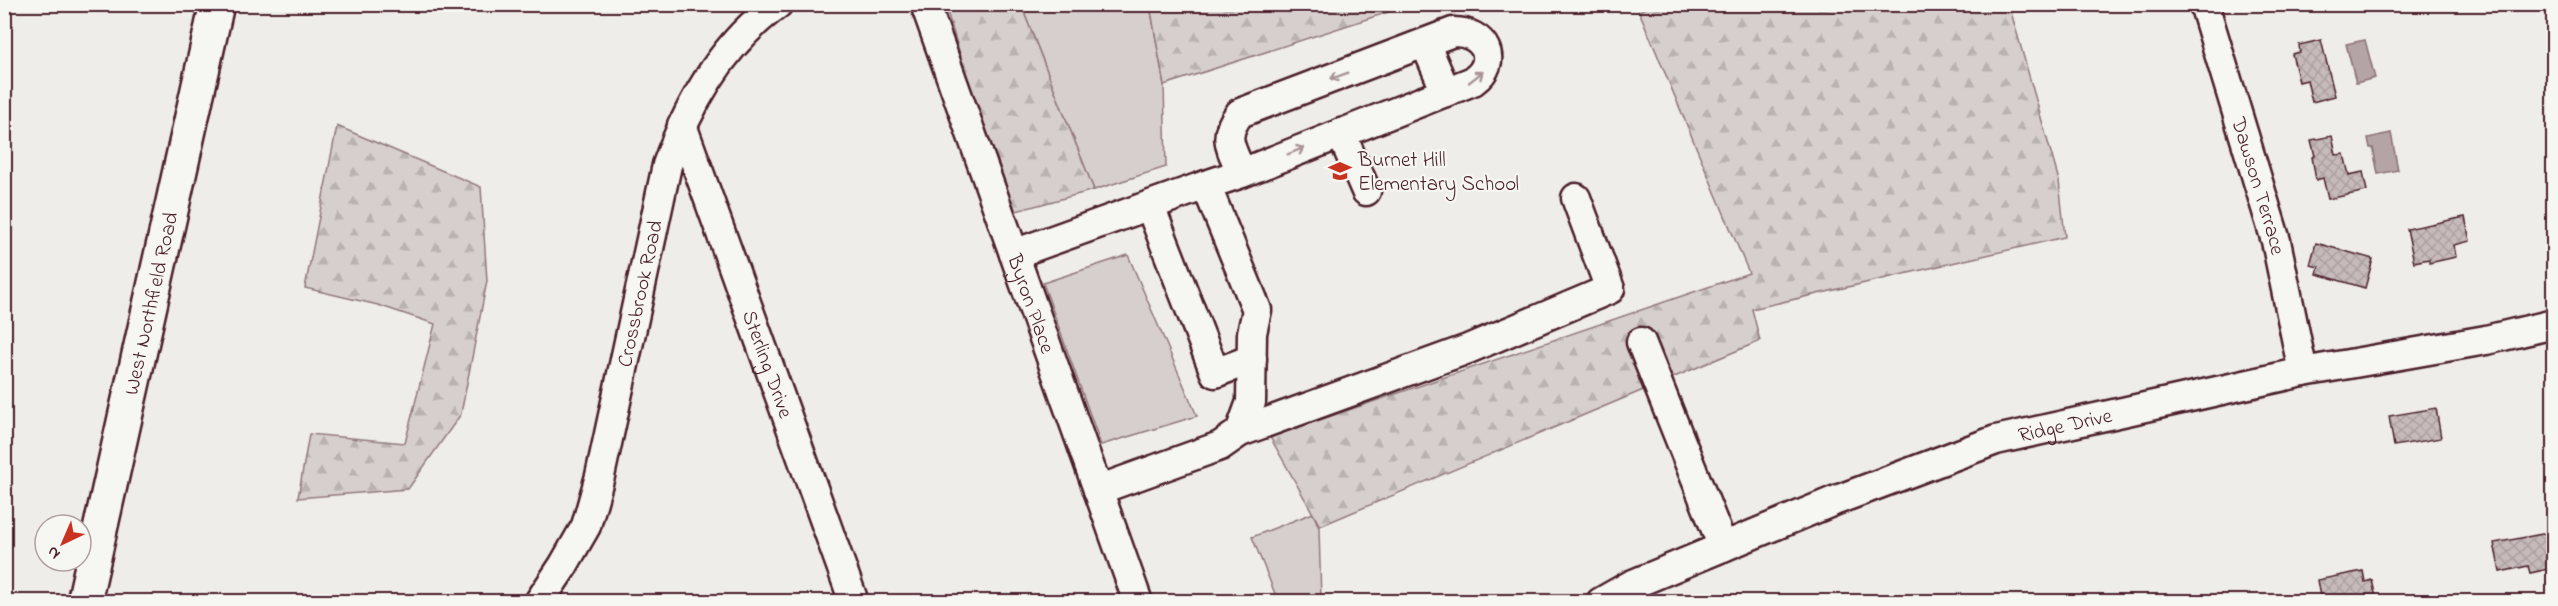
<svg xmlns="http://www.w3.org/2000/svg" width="2558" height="606" font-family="'Indie Flower',sans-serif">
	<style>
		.green { fill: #d7cfce; stroke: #90777c; stroke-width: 1.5 }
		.forest { fill: url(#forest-firs); stroke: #90777c; stroke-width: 1.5 }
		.water { fill: #b4a4a5; stroke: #8a6f74; stroke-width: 1.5 }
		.building { fill: url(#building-cross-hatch); stroke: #4a1f2b; stroke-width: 1.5 }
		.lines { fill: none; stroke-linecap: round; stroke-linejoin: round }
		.minor-casing { stroke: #4a1f2b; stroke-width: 33 }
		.major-casing { stroke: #4a1f2b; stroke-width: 38 }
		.minor { stroke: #f6f6f2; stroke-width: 28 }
		.major { stroke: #f6f6f2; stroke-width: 33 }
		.oneway { stroke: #a99598 }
		.labels { text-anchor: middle; stroke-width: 4.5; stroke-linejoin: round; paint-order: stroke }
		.poi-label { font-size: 21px; fill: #4a1f2b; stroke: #f6f6f2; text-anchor: start }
		.street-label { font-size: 21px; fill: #4a1f2b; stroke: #f6f6f2 }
	</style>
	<defs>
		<pattern id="forest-firs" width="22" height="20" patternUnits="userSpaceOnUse" patternTransform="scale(1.5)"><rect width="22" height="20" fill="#d7cfce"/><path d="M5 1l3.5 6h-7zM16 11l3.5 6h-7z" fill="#bab1b1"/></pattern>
		<pattern id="building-cross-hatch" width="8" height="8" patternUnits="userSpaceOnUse" patternTransform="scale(1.5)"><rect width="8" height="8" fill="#c6babb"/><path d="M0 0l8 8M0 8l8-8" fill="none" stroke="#ac9fa1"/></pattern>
	</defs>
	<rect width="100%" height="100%" fill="#efedea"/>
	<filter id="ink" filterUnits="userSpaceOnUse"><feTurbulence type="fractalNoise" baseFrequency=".0167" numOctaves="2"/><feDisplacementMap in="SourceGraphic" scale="12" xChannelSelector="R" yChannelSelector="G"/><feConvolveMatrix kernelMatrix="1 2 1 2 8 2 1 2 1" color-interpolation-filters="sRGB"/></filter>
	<g filter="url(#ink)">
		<path class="green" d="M1021,5H1150L1164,85L1166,167L1094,190Z
			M1128,255L1197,416L1101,445L1043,283Z
			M1313,513L1319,528L1321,601H1278L1252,537Z"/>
		<path class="forest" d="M1653,4L2009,5L2059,181L2065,237L1752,309L1760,341L1320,526L1270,437L1749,273L1639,11Z
			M945,5H1021L1094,190L1009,213Z
			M1150,5V4L1410,5L1164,85Z
			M337,126L481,187L487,281L461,414L408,489L298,498L309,434L405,443L435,324L378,305L305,288Z"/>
		<path class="water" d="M2365,40L2375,78L2356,83L2346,44Z
			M2391,133L2398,170L2378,174L2373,148H2370L2368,138Z"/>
		<path class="building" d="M2321,40L2335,96L2312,102L2307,80L2299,82L2292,54L2300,52L2299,45Z
			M2332,136L2336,155L2344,154L2349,175L2363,172L2367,191L2328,199L2323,178L2316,180L2312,157L2315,156L2311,140Z
			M2465,217L2470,241L2454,245L2456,257L2429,263V259L2414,262L2407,229Z
			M2316,243L2373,259L2365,288L2317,274L2319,267L2310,265Z
			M2436,408L2441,438L2394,446L2389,416Z
			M2548,533L2553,568L2530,573L2528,566L2500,572L2494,543Z
			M2363,571L2365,582L2372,580L2377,602H2321L2317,580Z"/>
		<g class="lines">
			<g class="minor-casing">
				<g id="minor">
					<path id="s1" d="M925,4L1138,602"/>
					<path id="s2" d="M2204,4L2276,241L2303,372"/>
					<path d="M1425,43L1446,92"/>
					<path id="s3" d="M682,125L854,602"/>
					<path d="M1341,133L1366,191"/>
					<path d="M1206,185L1242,173L1473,81C1501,61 1484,31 1453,32L1240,113C1221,137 1231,148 1242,173"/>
					<path d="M1150,206L1215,373L1252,359"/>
					<path d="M1014,254L1206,185L1257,310L1252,333L1251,402L1240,432L1220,446L1098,490"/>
					<path d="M1641,342L1723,547"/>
					<path d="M1240,432L1468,349L1610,289L1576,198"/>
					<path id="s4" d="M539,602L563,566L586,526L600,476L667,165C689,103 723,43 778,4"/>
					<path id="s5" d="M1601,602L1631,585L1834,501L1996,440L2303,372L2486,340L2554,324"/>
				</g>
			</g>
			<g class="major-casing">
				<g id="major">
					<path id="s6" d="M84,602L217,4"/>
				</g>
			</g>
			<use href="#minor" class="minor"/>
			<use href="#major" class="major"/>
		</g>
		<defs><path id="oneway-shaft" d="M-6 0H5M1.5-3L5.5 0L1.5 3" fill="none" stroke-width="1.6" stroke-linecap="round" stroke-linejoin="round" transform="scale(1.5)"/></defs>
		<g class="oneway">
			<use href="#oneway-shaft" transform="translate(1339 76) rotate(159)"/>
			<use href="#oneway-shaft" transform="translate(1476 77) rotate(-38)"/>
			<use href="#oneway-shaft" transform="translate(1296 151) rotate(-22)"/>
		</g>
	</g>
	<defs>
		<g id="school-bare" transform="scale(1.8)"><path d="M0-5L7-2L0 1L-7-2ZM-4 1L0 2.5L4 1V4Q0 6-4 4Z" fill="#c8321e" stroke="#f6f6f2" stroke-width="2.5" paint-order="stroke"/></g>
	</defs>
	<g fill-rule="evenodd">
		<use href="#school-bare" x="1340" y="171"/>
	</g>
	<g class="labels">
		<g class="poi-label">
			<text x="1358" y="166">Burnet Hill<tspan x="1358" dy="24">Elementary School</tspan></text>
		</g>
		<g class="street-label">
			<text dy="7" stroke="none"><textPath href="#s2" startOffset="190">Dawson Terrace</textPath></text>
			<text dy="7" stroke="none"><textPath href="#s4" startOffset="328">Crossbrook Road</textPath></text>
			<text dy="7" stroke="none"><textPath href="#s6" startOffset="306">West Northfield Road</textPath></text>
			<text dy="7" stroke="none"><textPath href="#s1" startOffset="318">Byron Place</textPath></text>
			<text dy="7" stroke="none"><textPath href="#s3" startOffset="254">Sterling Drive</textPath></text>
			<text dy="7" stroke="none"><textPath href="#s5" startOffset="498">Ridge Drive</textPath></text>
		</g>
	</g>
	<rect width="2558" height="606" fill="none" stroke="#f6f6f2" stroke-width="24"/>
	<rect x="12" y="12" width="2534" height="582" fill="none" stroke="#4a1f2b" stroke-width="2" filter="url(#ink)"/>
	<g transform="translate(63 543) rotate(224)"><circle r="28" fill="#f6f6f2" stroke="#b1a0a2" stroke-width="1.5"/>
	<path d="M0-4.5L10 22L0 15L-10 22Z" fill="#c8321e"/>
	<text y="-9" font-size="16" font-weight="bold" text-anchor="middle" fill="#4a1f2b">N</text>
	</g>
</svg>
